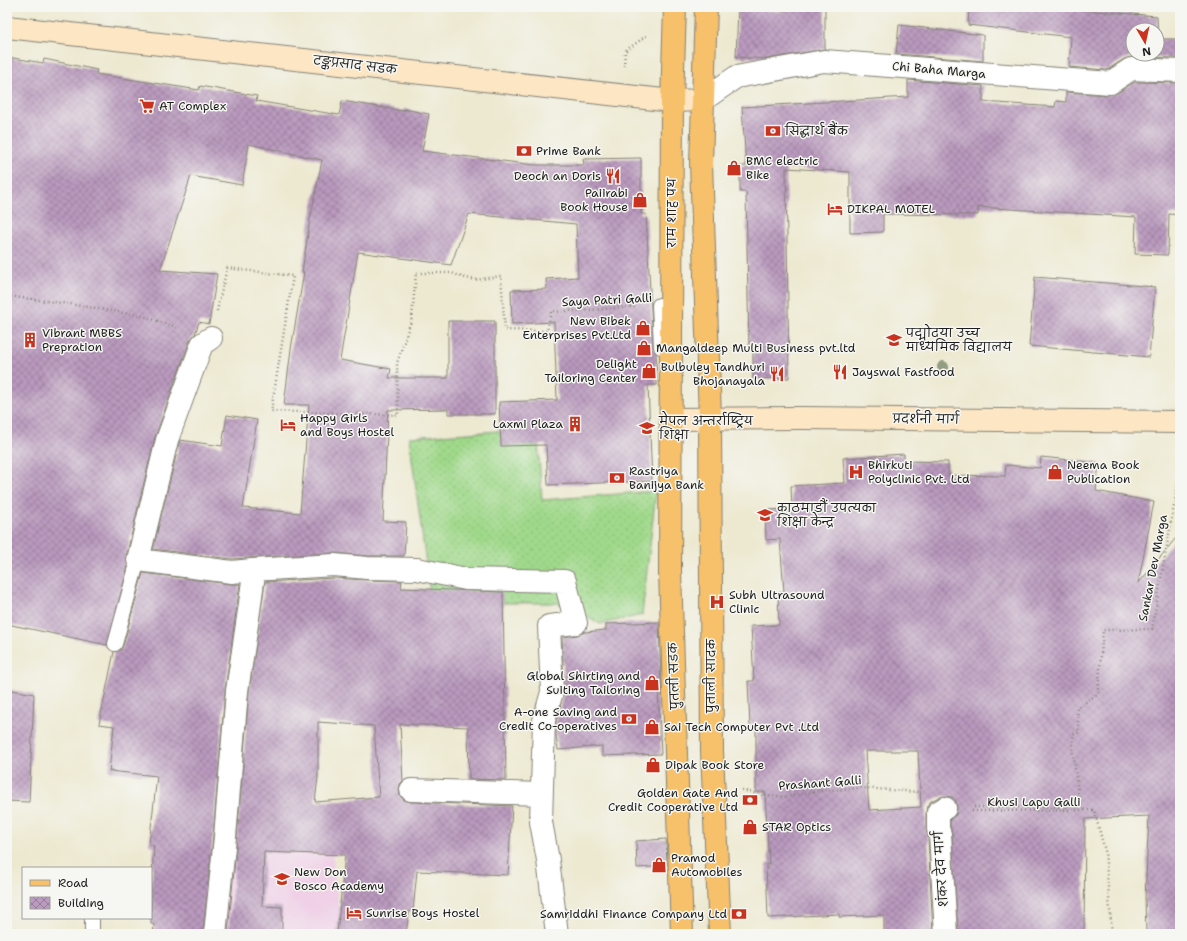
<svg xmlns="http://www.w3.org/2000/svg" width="1187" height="941" font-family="'Shantell Sans','Playpen Sans Deva',sans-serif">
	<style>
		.built { fill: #efd0e7 }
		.grass { fill: url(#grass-dots); stroke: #5e7a54 }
		.building { fill: url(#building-cross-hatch); fill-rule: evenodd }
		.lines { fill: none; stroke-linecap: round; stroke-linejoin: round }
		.lane-casing { stroke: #848276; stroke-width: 16 }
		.street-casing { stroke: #848276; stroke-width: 24 }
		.secondary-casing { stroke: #848276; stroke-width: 24 }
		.primary-casing { stroke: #848276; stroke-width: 24 }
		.path { stroke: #848276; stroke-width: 2.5; stroke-dasharray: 1 3; stroke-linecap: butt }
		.lane { stroke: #fff; stroke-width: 14 }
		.street { stroke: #fff; stroke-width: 22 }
		.secondary { stroke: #fce6c4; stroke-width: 22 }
		.primary { stroke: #f7c06b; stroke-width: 22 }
		.tree { fill: #939d83 }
		.labels { text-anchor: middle; stroke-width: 3; stroke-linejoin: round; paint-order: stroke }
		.street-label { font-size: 12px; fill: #1c1c1c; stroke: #f6f6f2 }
		.poi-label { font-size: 12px; fill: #1c1c1c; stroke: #f6f6f2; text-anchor: start }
	</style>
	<defs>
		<pattern id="grass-dots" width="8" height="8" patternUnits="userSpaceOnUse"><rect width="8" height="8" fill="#a0d98b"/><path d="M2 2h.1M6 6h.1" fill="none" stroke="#89ba77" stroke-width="1.8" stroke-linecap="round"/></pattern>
		<pattern id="building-cross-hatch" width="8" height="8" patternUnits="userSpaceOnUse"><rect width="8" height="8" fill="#ba9abe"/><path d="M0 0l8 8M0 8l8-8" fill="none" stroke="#967d9a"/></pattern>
	</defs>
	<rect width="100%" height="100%" fill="#f6f6f2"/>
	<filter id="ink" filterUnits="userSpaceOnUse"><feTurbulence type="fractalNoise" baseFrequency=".025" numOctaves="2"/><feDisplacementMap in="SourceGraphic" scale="8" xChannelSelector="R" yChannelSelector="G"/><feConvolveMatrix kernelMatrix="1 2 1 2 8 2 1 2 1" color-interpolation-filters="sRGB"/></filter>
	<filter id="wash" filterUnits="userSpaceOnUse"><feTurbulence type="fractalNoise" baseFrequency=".012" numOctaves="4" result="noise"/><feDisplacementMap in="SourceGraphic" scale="16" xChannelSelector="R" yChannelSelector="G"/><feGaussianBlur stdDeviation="0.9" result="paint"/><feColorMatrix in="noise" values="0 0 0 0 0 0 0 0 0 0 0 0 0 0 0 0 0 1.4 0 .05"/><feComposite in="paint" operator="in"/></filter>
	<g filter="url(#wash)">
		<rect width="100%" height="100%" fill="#ede9d1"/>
		<path class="built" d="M235,822L329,825L342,934H222Z"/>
		<path class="grass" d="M499,431L505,446L538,441L542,500L656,491L642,615L600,624L574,608L556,603H481L430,593L409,437Z"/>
		<g id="blocks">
			<path class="building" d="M787,7H825V49L767,59L736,57L738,9L787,11Z
				M969,7H1046L1157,16L1158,39H1180V58L1131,57L1124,59L1107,70L1069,67L1071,37L968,25ZM1133,30H1157V54H1133Z
				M899,25L983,35V61L896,54Z
				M7,57L43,63L44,59L97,70L96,74L199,90L200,86L257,96L256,101L339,115L342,101L403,111L404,109L429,114L422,151L535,165H584L583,159L641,158V214H646L653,347L656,354L657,385H648L652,481L548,485L546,445L501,446L499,402L557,400L554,322L512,324L511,290L547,289L546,279L578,277L576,224L469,214L451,265L358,252L340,360L391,369L389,378H448V321H495V414H448V409L388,410L383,521L406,522L404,556H368L333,553L232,559L153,549L180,440L222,446L227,415L257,420L243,508L300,513L309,405H284L291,349L304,272H302L310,220L322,160L249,144L242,185L191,176L160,270L217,274L209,324L199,322L195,334L190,340L155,437L126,557L128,566L107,645L7,624Z
				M908,80L983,86V102L1055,107L1056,101L1066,102V92L1109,95L1117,93L1135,82L1180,83V215L1169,214L1168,255L1135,254L1136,217L978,207V215L883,214V232L850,233V172L786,168L789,378L753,379V349H749L746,192H740V166H746L742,107L908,97Z
				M1035,277L1155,287L1149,357L1029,346Z
				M904,454V461L948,462V475L1005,476L1006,465L1040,468L1041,457L1099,463L1096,491L1154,502L1138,584L1180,533V934H1146L1145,898L1149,816L1085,819L1084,934H958L952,833L950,827V819L956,815L957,808L956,801L952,797L945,796L939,797L931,801L927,806L926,812V829L928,837L933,934H925V931L884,932V915L839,917V914L768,918L766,864H769L765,792H756V727H750L748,681H754L751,626L779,625L778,593L784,592L780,539L766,540L765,510L792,509L791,486L845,483L843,458ZM865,751H918L921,807L869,810Z
				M143,573L230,584H240L225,690L213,836L203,934H153L154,924H151V885L154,846L149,845L157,776L109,771L114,726L99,724L114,652L121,650L123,646Z
				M334,578L367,580L402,581L401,588L503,592L506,780L469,779L468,727L400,724L403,781L400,784L399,790L400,796L404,800L411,802L512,806L508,875L417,871L413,911H409L406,934H337L345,855L264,852L262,906L282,907V934H228L237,838L249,692L265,582ZM318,722L374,726L379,797L315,802L318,777Z
				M659,622L661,687H658L661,754L602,756V746L558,750L556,735V722L564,691L562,637L577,635L585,632L606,630V624Z
				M7,689L34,694L29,802L7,801Z
				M666,839L667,866L637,868L636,841Z"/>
		</g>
	</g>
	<g filter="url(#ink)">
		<use href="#blocks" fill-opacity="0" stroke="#848276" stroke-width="1"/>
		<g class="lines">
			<g class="lane-casing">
				<path id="lane" d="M659,305L661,347
					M115,644L138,560
					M92,934V918"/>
			</g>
			<g class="street-casing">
				<path id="street" d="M703,100L736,77L824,61L1110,83L1131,69L1180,71
					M211,338L202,344L167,440L138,560L232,572L252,570L253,581L249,611L237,691L225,837L215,934
					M252,570L334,565L367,568L417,569L466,579L565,581L576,623L549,626L552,692L544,720L541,822L548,860L557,934
					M411,790L541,794
					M945,808L938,812V829L940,834L946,934"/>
			</g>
			<g class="secondary-casing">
				<path id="secondary" d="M7,27L672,101L703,100
					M671,419L802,418L1180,422"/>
			</g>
			<g class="primary-casing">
				<path id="primary" d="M675,7L672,101L670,572L682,934
					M706,7L701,163L710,418L712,751L720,934"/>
			</g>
			<path class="path" d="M624,66L625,51L646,36
				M7,296L70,304L142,316L179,328
				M217,311L227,268L293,276L271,411L398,415L397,363L412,318L416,273H452L462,277L475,280L501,276L505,330L547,331L551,312L635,307
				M742,790L761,795L785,797L818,791L862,788L918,792
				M974,807H1080L1073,753V734L1079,732L1077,708L1098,694L1103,630L1152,629L1180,472
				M972,811L1094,810L1105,851L1112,934"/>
			<use href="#lane" class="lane"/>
			<use href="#street" class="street"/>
			<use href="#secondary" class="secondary"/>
			<use href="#primary" class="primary"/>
		</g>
		<circle class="tree" cx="943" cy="367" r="6"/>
	</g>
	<defs>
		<g id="supermarket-bare" transform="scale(1.2)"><path d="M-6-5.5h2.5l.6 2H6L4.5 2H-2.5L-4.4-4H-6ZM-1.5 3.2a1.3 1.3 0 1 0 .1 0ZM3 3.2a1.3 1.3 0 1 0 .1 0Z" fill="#c8321e" stroke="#f6f6f2" stroke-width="2.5" paint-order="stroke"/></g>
		<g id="bank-bare" transform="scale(1.2)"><path d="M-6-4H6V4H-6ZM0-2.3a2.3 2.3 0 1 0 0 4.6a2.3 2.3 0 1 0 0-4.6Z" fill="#c8321e" stroke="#f6f6f2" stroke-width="2.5" paint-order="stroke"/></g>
		<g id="shop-bare" transform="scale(1.2)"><path d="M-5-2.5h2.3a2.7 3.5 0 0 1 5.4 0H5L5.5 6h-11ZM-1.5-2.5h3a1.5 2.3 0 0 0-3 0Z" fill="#c8321e" stroke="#f6f6f2" stroke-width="2.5" paint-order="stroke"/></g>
		<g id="restaurant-bare" transform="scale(1.2)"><path d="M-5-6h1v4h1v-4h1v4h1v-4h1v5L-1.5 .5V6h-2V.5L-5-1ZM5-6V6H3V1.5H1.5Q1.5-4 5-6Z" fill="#c8321e" stroke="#f6f6f2" stroke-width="2.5" paint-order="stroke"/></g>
		<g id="hotel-bare" transform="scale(1.2)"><path d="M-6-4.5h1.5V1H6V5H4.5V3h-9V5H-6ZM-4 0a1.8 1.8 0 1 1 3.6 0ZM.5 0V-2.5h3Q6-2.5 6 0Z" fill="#c8321e" stroke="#f6f6f2" stroke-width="2.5" paint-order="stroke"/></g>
		<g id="building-bare" transform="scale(1.2)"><path d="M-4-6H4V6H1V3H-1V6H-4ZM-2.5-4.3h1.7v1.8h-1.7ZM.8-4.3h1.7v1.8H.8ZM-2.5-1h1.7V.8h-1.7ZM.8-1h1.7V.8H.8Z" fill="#c8321e" stroke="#f6f6f2" stroke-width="2.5" paint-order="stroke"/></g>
		<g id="school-bare" transform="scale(1.2)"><path d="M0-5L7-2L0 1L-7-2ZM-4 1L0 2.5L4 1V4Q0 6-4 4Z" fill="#c8321e" stroke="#f6f6f2" stroke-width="2.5" paint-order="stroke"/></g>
		<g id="university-bare" transform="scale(1.2)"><path d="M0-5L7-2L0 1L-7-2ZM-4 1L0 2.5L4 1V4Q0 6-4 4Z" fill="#c8321e" stroke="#f6f6f2" stroke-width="2.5" paint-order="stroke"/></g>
		<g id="hospital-bare" transform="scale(1.2)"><path d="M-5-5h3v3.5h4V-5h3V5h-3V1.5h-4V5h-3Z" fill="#c8321e" stroke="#f6f6f2" stroke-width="2.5" paint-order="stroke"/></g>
	</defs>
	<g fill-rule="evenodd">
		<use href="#supermarket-bare" x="147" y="106"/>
		<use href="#bank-bare" x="773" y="131"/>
		<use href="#bank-bare" x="524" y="151"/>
		<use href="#shop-bare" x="734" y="168"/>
		<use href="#restaurant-bare" x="613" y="176"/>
		<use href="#shop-bare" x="640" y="200"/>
		<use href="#hotel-bare" x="835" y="209"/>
		<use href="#shop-bare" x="643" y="328"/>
		<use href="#building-bare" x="30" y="340"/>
		<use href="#school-bare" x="894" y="340"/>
		<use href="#shop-bare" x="644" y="348"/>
		<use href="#shop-bare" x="649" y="371"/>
		<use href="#restaurant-bare" x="840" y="372"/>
		<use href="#restaurant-bare" x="777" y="374"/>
		<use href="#building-bare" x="575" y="424"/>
		<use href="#hotel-bare" x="288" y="425"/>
		<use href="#university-bare" x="647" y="428"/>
		<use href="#hospital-bare" x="856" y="472"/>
		<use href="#shop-bare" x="1055" y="472"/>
		<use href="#bank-bare" x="617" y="478"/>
		<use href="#school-bare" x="765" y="515"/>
		<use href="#hospital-bare" x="717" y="602"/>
		<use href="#shop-bare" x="652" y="683"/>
		<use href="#bank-bare" x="629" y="719"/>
		<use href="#shop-bare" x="652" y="727"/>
		<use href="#shop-bare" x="653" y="765"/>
		<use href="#bank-bare" x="750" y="800"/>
		<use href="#shop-bare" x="750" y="827"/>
		<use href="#shop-bare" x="659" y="865"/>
		<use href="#school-bare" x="282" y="879"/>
		<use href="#hotel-bare" x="354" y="913"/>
		<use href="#bank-bare" x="739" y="914"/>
	</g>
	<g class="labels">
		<g class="street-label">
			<text transform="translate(355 65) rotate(7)" y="4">टङ्कप्रसाद सडक</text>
			<text transform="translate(939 70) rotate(5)" y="4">Chi Baha Marga</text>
			<text transform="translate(672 213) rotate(-90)" y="4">राम शाह पथ</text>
			<text transform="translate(607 300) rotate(-3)" y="4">Saya Patri Galli</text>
			<text transform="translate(926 419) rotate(1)" y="4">प्रदर्शनी मार्ग</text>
			<text transform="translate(1153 568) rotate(-79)" y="4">Sankar Dev Marga</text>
			<text transform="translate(674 676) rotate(-92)" y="4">पुतली सडक</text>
			<text transform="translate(711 676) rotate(-90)" y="4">पुताली सादक</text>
			<text transform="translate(820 783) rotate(-4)" y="4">Prashant Galli</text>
			<text x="1034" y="806">Khusi Lapu Galli</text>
			<text transform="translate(941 869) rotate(-94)" y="4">शंकर देव मार्ग</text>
		</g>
		<g class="poi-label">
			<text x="159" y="110">AT Complex</text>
			<text x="785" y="135">सिद्धार्थ बैंक</text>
			<text x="536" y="155">Prime Bank</text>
			<text x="746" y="165">BMC electric<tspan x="746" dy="14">Bike</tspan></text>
			<text x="601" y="180" text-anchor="end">Deoch an Doris</text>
			<text x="628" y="197" text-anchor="end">Paiirabi<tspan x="628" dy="14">Book House</tspan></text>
			<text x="847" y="213">DIKPAL MOTEL</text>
			<text x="631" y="325" text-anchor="end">New Bibek<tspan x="631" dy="14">Enterprises Pvt.Ltd</tspan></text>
			<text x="42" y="337">Vibrant MBBS<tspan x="42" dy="14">Prepration</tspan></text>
			<text x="906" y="337">पद्मोदया उच्च<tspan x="906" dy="14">माध्यमिक विद्यालय</tspan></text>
			<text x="656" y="352">Mangaldeep Multi Business pvt.ltd</text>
			<text x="637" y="368" text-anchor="end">Delight<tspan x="637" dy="14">Tailoring Center</tspan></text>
			<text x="765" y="371" text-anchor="end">Bulbuley Tandhuri<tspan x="765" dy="14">Bhojanayala</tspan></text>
			<text x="852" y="376">Jayswal Fastfood</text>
			<text x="300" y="422">Happy Girls<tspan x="300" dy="14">and Boys Hostel</tspan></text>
			<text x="659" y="425">मेपल अन्तर्राष्ट्रिय<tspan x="659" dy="14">शिक्षा</tspan></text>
			<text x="563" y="428" text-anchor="end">Laxmi Plaza</text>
			<text x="868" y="469">Bhirkuti<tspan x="868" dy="14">Polyclinic Pvt. Ltd</tspan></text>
			<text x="1067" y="469">Neema Book<tspan x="1067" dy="14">Publication</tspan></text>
			<text x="629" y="475">Rastriya<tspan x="629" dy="14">Banijya Bank</tspan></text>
			<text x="777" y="512">काठमाडौं उपत्यका<tspan x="777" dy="14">शिक्षा केन्द्र</tspan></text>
			<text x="729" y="599">Subh Ultrasound<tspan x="729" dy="14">Clinic</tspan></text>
			<text x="640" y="680" text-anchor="end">Global Shirting and<tspan x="640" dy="14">Suiting Tailoring</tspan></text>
			<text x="617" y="716" text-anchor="end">A-one Saving and<tspan x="617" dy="14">Credit Co-operatives</tspan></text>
			<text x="664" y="731">Sai Tech Computer Pvt .Ltd</text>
			<text x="665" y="769">Dipak Book Store</text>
			<text x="738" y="797" text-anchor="end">Golden Gate And<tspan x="738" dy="14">Credit Cooperative Ltd</tspan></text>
			<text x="762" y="831">STAR Optics</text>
			<text x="671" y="862">Pramod<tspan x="671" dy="14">Automobiles</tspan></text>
			<text x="294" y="876">New Don<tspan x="294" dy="14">Bosco Academy</tspan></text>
			<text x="366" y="917">Sunrise Boys Hostel</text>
			<text x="727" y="918" text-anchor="end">Samriddhi Finance Company Ltd</text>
		</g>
	</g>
	<rect width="1187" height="941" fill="none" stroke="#f6f6f2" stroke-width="24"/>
	<rect x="22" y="867" width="130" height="52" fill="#f6f6f2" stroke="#9f9f9c"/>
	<rect x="30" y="880" width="20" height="6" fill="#f7c06b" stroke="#9f9f9c"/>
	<text x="58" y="887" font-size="12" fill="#1c1c1c">Road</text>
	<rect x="30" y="897" width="20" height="12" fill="url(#building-cross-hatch)" stroke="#9f9f9c"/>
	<text x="58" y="907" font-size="12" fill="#1c1c1c">Building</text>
	<g transform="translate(1145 42) rotate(171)"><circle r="19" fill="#f6f6f2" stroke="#9f9f9c"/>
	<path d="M0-3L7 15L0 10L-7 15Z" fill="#c8321e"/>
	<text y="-6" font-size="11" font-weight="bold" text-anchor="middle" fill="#1c1c1c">N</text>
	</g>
</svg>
